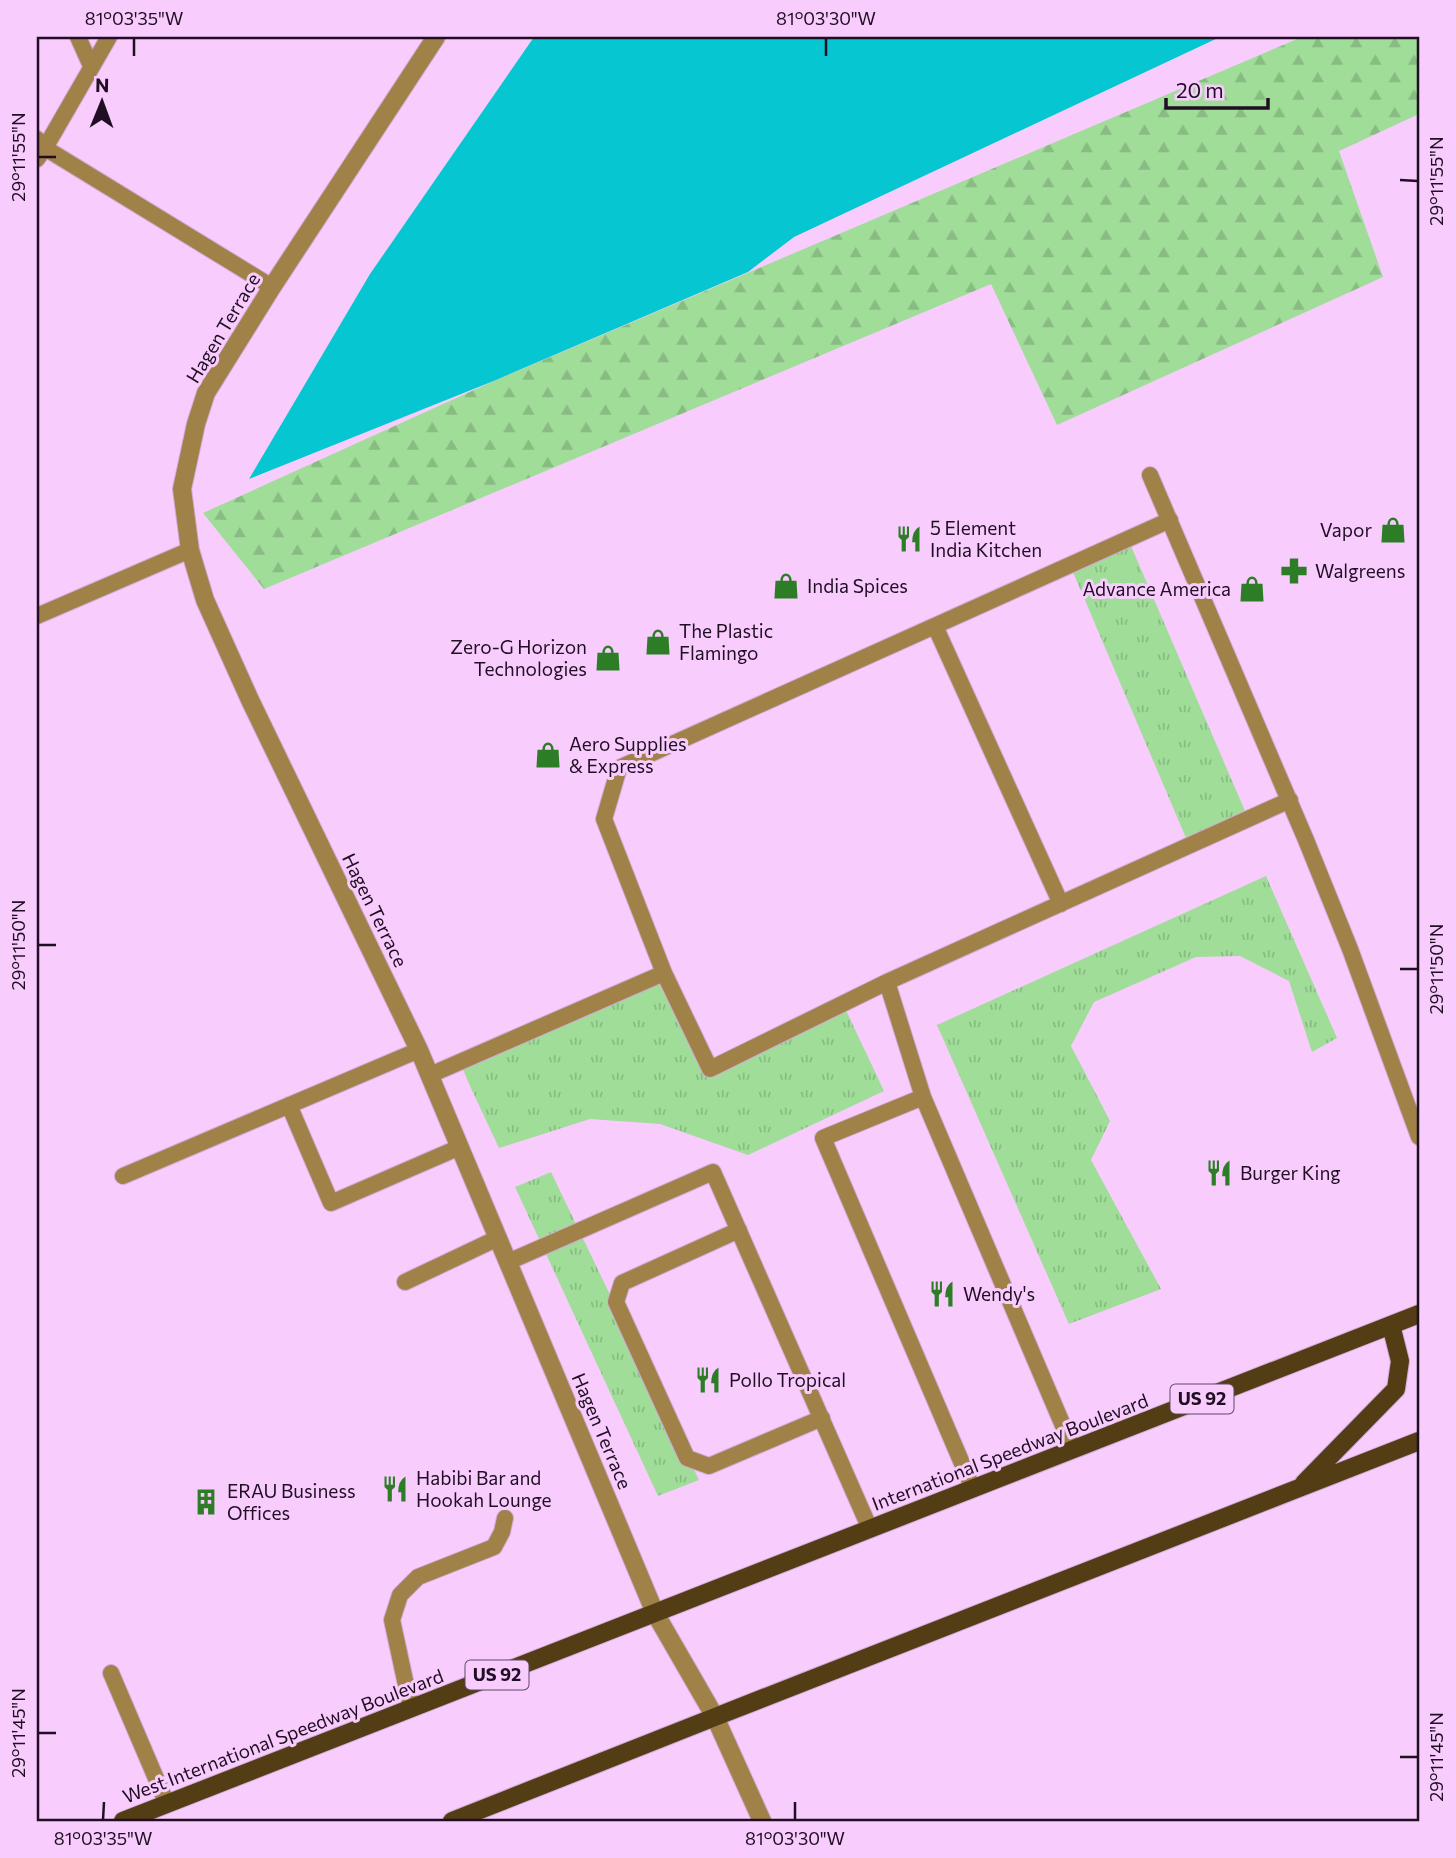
<svg xmlns="http://www.w3.org/2000/svg" width="1456" height="1858" font-family="Commissioner,sans-serif">
	<style>
		.grass { fill: url(#grass-tufts) }
		.forest { fill: url(#forest-firs) }
		.water { fill: #06c6d1 }
		.lines { fill: none; stroke-linecap: round; stroke-linejoin: round }
		.service-casing { stroke: #d1abd7; stroke-width: 18 }
		.minor-casing { stroke: #d1abd7; stroke-width: 20 }
		.primary-casing { stroke: #d1abd7; stroke-width: 20 }
		.service { stroke: #a08248; stroke-width: 16 }
		.minor { stroke: #a08248; stroke-width: 18 }
		.primary { stroke: #523d14; stroke-width: 18 }
		.ticks { fill: none; stroke: #200e23; stroke-width: 2.5 }
		.labels { text-anchor: middle; stroke-width: 6; stroke-linejoin: round; paint-order: stroke }
		.shield { fill: #f8cdfe; stroke: #614765; stroke-width: 2 }
		.shield-label { font-size: 18px; font-weight: bold; fill: #200e23 }
		.street-label { font-size: 19px; fill: #200e23; stroke: #f8cdfe }
		.poi-label { font-size: 19px; fill: #200e23; stroke: #f8cdfe; text-anchor: start }
		.neatline { fill: none; stroke: #200e23; stroke-width: 2.5 }
		.ticks-label { font-size: 18px; text-anchor: middle; fill: #200e23 }
	</style>
	<defs>
		<pattern id="grass-tufts" width="24" height="20" patternUnits="userSpaceOnUse" patternTransform="scale(1.75)"><rect width="24" height="20" fill="#9fdd98"/><path d="M3 7l-1-3M5 7V3M7 7l1-3M15 17l-1-3M17 17v-4M19 17l1-3" fill="none" stroke="#89bc83"/></pattern>
		<pattern id="forest-firs" width="22" height="20" patternUnits="userSpaceOnUse" patternTransform="scale(1.75)"><rect width="22" height="20" fill="#9fdd98"/><path d="M5 1l3.5 6h-7zM16 11l3.5 6h-7z" fill="#89bc83"/></pattern>
	</defs>
	<rect width="100%" height="100%" fill="#f8cdfe"/>
	<path class="grass" d="M1128,539L1248,818L1189,845L1070,565Z
		M1266,876L1337,1038L1312,1052L1289,981L1240,956L1196,957L1094,1002L1071,1046L1110,1121L1091,1160L1161,1289L1069,1324L937,1025Z
		M664,973L710,1069L843,1004L884,1091L748,1155L660,1124L590,1119L499,1148L470,1086L460,1062Z
		M551,1172L699,1480L658,1496L515,1187Z"/>
	<path class="forest" d="M1302,37H1419V114L1339,151L1383,277L1057,425L991,284L264,589L203,513L496,380Z"/>
	<path class="water" d="M534,37H1220L794,237L748,272L496,380L249,479L370,274Z"/>
	<g class="lines">
		<g class="service-casing">
			<path id="service" d="M78,37L91,66
				M37,139L45,148L109,37
				M37,159L45,148L272,287
				M1150,475L1306,840L1350,949L1419,1137
				M37,616L190,550
				M935,626L1061,904
				M664,973L604,819L619,768L1170,520
				M887,982L923,1097L1073,1449
				M430,1075L664,973L710,1069L887,982L1290,800
				M923,1097L823,1138L973,1489
				M289,1105L331,1203L460,1147
				M123,1176L419,1050
				M739,1230L622,1283L616,1302L687,1458L709,1466L822,1418
				M508,1262L713,1172L870,1529
				M405,1282L498,1238
				M111,1673L167,1804
				M411,1708L392,1620L400,1595L418,1577L494,1547L502,1532L505,1518"/>
		</g>
		<g class="minor-casing">
			<path id="minor" d="M436,37L272,287L206,393L196,424L182,489L190,550L205,600L250,700L419,1050L655,1613L715,1717L762,1821"/>
		</g>
		<g class="primary-casing">
			<path id="primary" d="M1304,1483L1396,1389L1400,1361L1391,1325
				M123,1821L1419,1314
				M452,1821L715,1717L1419,1441"/>
		</g>
		<use href="#service" class="service"/>
		<use href="#minor" class="minor"/>
		<use href="#primary" class="primary"/>
	</g>
	<path class="ticks" d="M134,56V38M826,56V38M38,157H56M1400,180L1418,181M38,945H56M1400,969H1418M38,1733H56M1400,1757H1418M103,1820L104,1802M795,1820V1802"/>
	<defs>
		<g id="shop-bare" transform="scale(2.1)"><path d="M-5-2.5h2.3a2.7 3.5 0 0 1 5.4 0H5L5.5 6h-11ZM-1.5-2.5h3a1.5 2.3 0 0 0-3 0Z" fill="#2d7d27" stroke="#f8cdfe" stroke-width="2.5" paint-order="stroke"/></g>
		<g id="restaurant-bare" transform="scale(2.1)"><path d="M-5-6h1v4h1v-4h1v4h1v-4h1v5L-1.5 .5V6h-2V.5L-5-1ZM5-6V6H3V1.5H1.5Q1.5-4 5-6Z" fill="#2d7d27" stroke="#f8cdfe" stroke-width="2.5" paint-order="stroke"/></g>
		<g id="pharmacy-bare" transform="scale(2.1)"><path d="M-2-6h4v4h4v4h-4v4h-4v-4h-4v-4h4Z" fill="#2d7d27" stroke="#f8cdfe" stroke-width="2.5" paint-order="stroke"/></g>
		<g id="building-bare" transform="scale(2.1)"><path d="M-4-6H4V6H1V3H-1V6H-4ZM-2.5-4.3h1.7v1.8h-1.7ZM.8-4.3h1.7v1.8H.8ZM-2.5-1h1.7V.8h-1.7ZM.8-1h1.7V.8H.8Z" fill="#2d7d27" stroke="#f8cdfe" stroke-width="2.5" paint-order="stroke"/></g>
	</defs>
	<g fill-rule="evenodd">
		<use href="#shop-bare" x="1393" y="530"/>
		<use href="#restaurant-bare" x="909" y="539"/>
		<use href="#pharmacy-bare" x="1294" y="571"/>
		<use href="#shop-bare" x="786" y="586"/>
		<use href="#shop-bare" x="1252" y="589"/>
		<use href="#shop-bare" x="658" y="642"/>
		<use href="#shop-bare" x="608" y="658"/>
		<use href="#shop-bare" x="548" y="755"/>
		<use href="#restaurant-bare" x="1219" y="1173"/>
		<use href="#restaurant-bare" x="942" y="1294"/>
		<use href="#restaurant-bare" x="708" y="1380"/>
		<use href="#restaurant-bare" x="395" y="1489"/>
		<use href="#building-bare" x="206" y="1502"/>
	</g>
	<g class="labels">
		<g class="shield">
			<rect x="1170.5" y="1384.5" width="63" height="29" rx="5"/>
			<rect x="465.5" y="1660.5" width="63" height="29" rx="5"/>
		</g>
		<g class="shield-label">
			<text x="1202" y="1405">US 92</text>
			<text x="497" y="1681">US 92</text>
		</g>
		<g class="street-label">
			<text transform="translate(223 328) rotate(-59)" y="7">Hagen Terrace</text>
			<text transform="translate(375 910) rotate(64)" y="7">Hagen Terrace</text>
			<text transform="translate(602 1431) rotate(67)" y="7">Hagen Terrace</text>
			<text transform="translate(1010 1452) rotate(-21)" y="7">International Speedway Boulevard</text>
			<text transform="translate(283 1736) rotate(-21)" y="7">West International Speedway Boulevard</text>
		</g>
		<g class="poi-label">
			<text x="930" y="535">5 Element<tspan x="930" dy="22">India Kitchen</tspan></text>
			<text x="1372" y="537" text-anchor="end">Vapor</text>
			<text x="1315" y="578">Walgreens</text>
			<text x="807" y="593">India Spices</text>
			<text x="1231" y="596" text-anchor="end">Advance America</text>
			<text x="679" y="638">The Plastic<tspan x="679" dy="22">Flamingo</tspan></text>
			<text x="587" y="654" text-anchor="end">Zero-G Horizon<tspan x="587" dy="22">Technologies</tspan></text>
			<text x="569" y="751">Aero Supplies<tspan x="569" dy="22">&amp; Express</tspan></text>
			<text x="1240" y="1180">Burger King</text>
			<text x="963" y="1301">Wendy's</text>
			<text x="729" y="1387">Pollo Tropical</text>
			<text x="416" y="1485">Habibi Bar and<tspan x="416" dy="22">Hookah Lounge</tspan></text>
			<text x="227" y="1498">ERAU Business<tspan x="227" dy="22">Offices</tspan></text>
		</g>
	</g>
	<rect width="1456" height="1858" fill="none" stroke="#f8cdfe" stroke-width="77"/>
	<g transform="translate(102 102) rotate(1)" stroke="#f8cdfe" stroke-width="5" paint-order="stroke">
	<path d="M0-5L12 26L0 18L-12 26Z" fill="#200e23"/>
	<text y="-10" font-size="19" font-weight="bold" text-anchor="middle" fill="#200e23">N</text>
	</g>
	<path d="M1166 98v10h102v-10" fill="none" stroke="#200e23" stroke-width="3.5"/>
	<text x="1176" y="98" font-size="21" fill="#200e23" stroke="#f8cdfe" stroke-width="5" paint-order="stroke">20 m</text>
	<rect x="38" y="38" width="1380" height="1782" class="neatline"/>
	<g class="ticks-label">
		<text x="134" y="25">81°03'35"W</text>
		<text x="826" y="25">81°03'30"W</text>
		<text transform="translate(19 157) rotate(-90)" y="6">29°11'55"N</text>
		<text transform="translate(1437 181) rotate(-90)" y="6">29°11'55"N</text>
		<text transform="translate(19 945) rotate(-90)" y="6">29°11'50"N</text>
		<text transform="translate(1437 969) rotate(-90)" y="6">29°11'50"N</text>
		<text transform="translate(19 1733) rotate(-90)" y="6">29°11'45"N</text>
		<text transform="translate(1437 1757) rotate(-90)" y="6">29°11'45"N</text>
		<text x="103" y="1845">81°03'35"W</text>
		<text x="795" y="1845">81°03'30"W</text>
	</g>
</svg>
